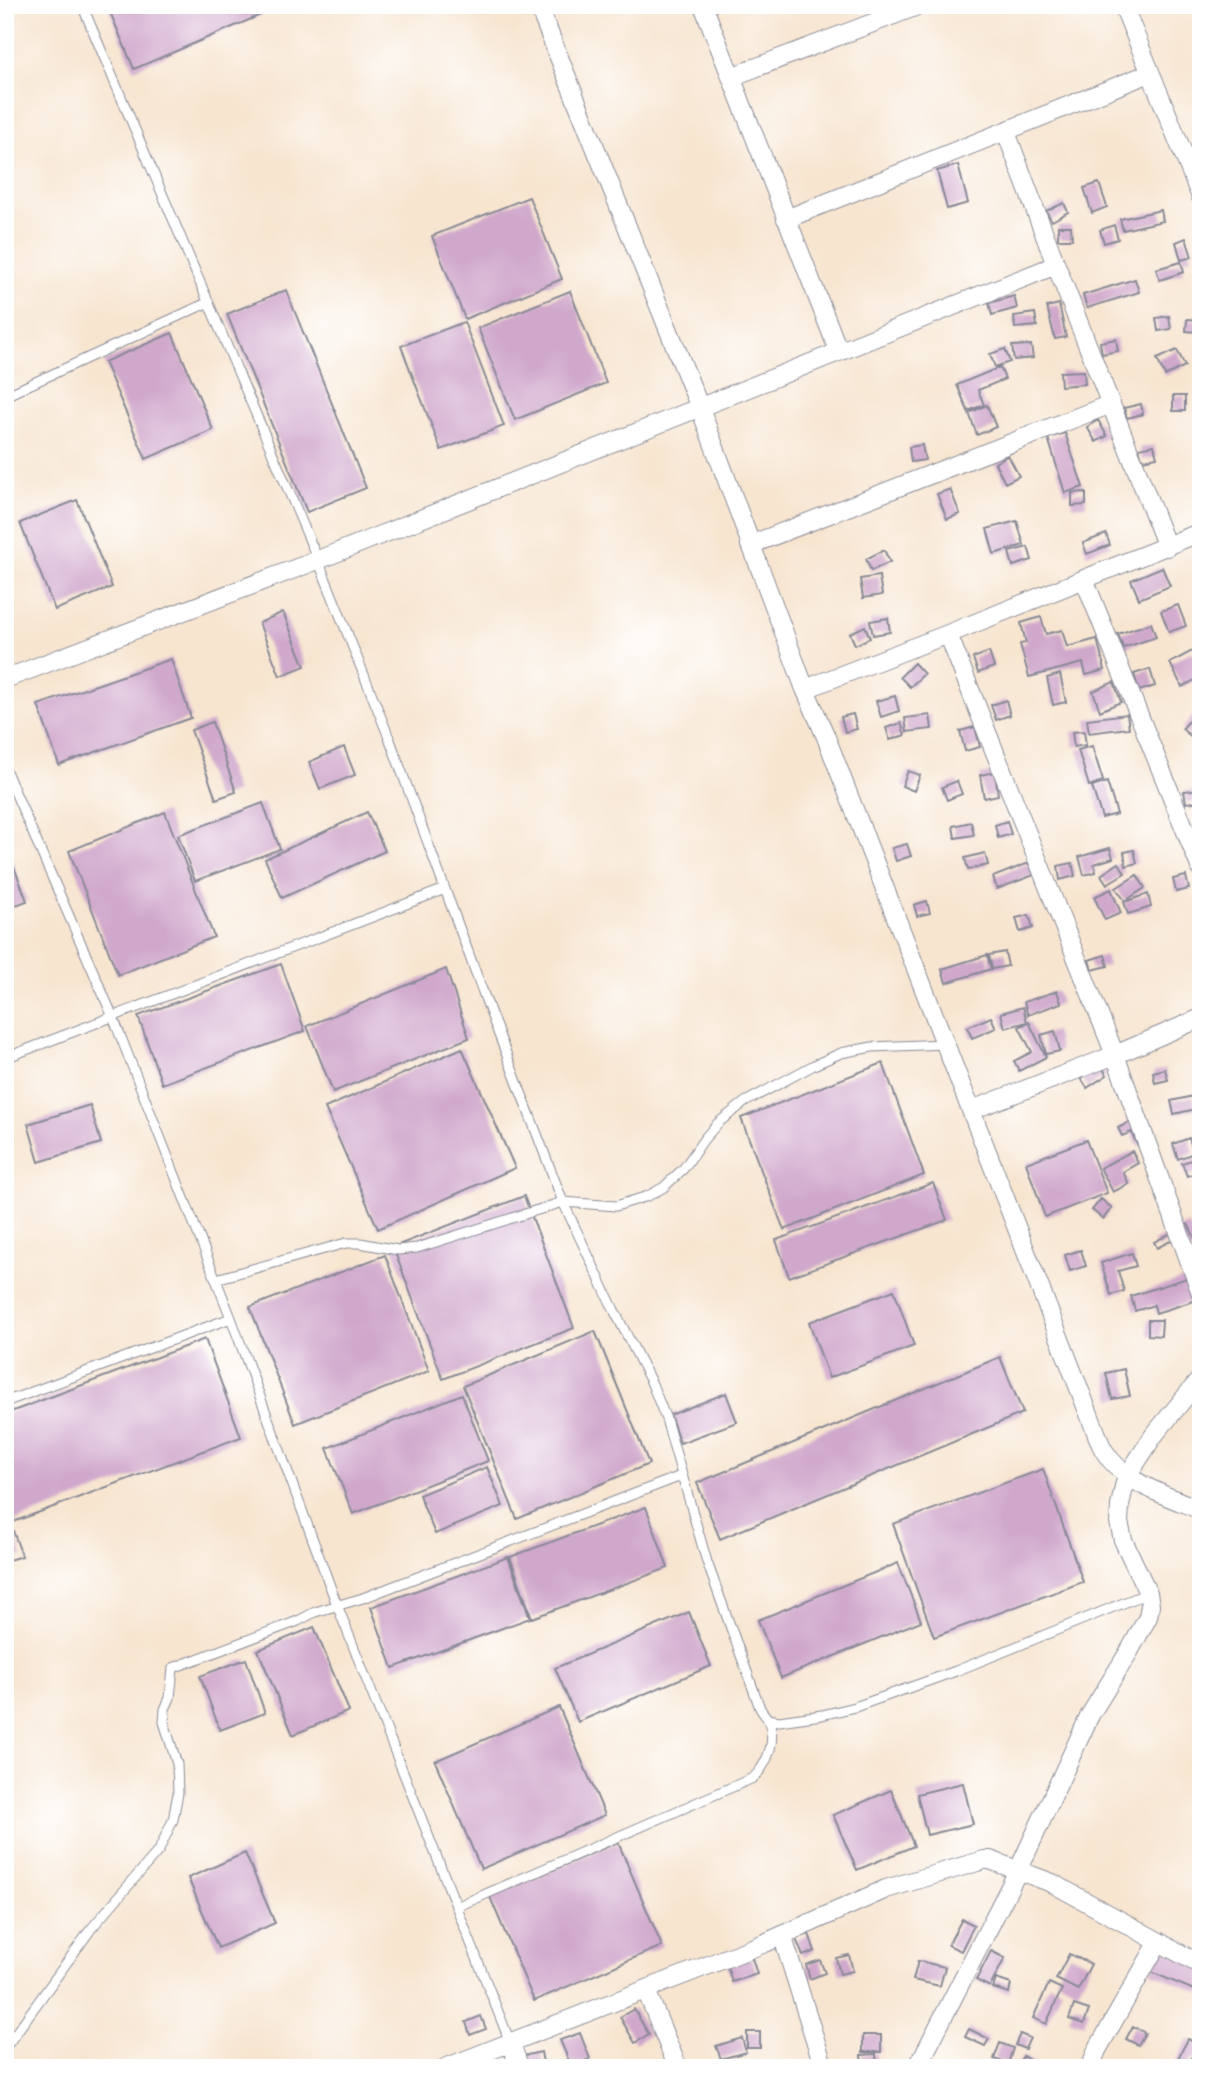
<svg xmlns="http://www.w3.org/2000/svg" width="1206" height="2073" font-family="'Patrick Hand',sans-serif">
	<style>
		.building { fill: #d0a8cc }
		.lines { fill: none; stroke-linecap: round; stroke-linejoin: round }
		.service-casing { stroke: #898a97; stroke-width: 11 }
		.minor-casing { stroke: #898a97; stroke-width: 20 }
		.service { stroke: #fff; stroke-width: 9 }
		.minor { stroke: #fff; stroke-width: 18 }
	</style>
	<rect width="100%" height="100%" fill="#fff"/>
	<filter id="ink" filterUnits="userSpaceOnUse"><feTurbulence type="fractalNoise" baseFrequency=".0143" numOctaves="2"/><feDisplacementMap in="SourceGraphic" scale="14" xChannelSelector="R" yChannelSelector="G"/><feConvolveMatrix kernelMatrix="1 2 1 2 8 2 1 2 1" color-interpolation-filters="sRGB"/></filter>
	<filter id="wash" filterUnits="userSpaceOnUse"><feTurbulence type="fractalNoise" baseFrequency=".00686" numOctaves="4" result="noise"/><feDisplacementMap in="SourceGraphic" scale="28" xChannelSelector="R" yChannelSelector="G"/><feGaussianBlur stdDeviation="1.57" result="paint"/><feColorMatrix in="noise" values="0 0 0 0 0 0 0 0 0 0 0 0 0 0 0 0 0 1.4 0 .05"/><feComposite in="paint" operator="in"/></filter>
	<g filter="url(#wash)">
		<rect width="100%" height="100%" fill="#f7e5d0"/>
		<g id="blocks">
			<path class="building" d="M107,5H276L277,8L134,69Z
				M958,165L968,203L947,209L937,171Z
				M1099,183L1107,207L1092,213L1084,188Z
				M529,197L562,279L465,319L432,236Z
				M1064,203L1068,212L1052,221L1046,211Z
				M1161,210L1163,221L1123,230L1120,219Z
				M1114,225L1118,239L1104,243L1100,230Z
				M1058,226H1071L1072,239H1058Z
				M1186,238L1192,257L1181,260L1176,242Z
				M1181,262L1184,272L1160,280L1156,269Z
				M1135,279L1139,292L1087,308L1083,295Z
				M286,290L366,488L307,512L227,314Z
				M570,291L606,383L515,420L478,328Z
				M1014,296L1017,308L992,315L989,303Z
				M1059,304L1066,337L1055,339L1047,307Z
				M1035,313L1037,326L1015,328L1014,316Z
				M1169,316L1171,329L1158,331L1156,318Z
				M1187,319L1199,320L1198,332L1186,331Z
				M464,322L504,426L441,450L401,346Z
				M172,333L213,430L146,459L104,362Z
				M1116,339L1118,351L1102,354L1100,342Z
				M1031,345L1033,358L1014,360L1012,346Z
				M1005,349L1010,362L995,367L990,354Z
				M1177,350L1185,366L1165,376L1157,359Z
				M1000,367L1005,379L978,390L984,405L968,411L957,385Z
				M1084,371L1085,384L1061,386L1060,372Z
				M1173,396H1185V411H1173Z
				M1141,404L1143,414L1127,418L1124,408Z
				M987,405L996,427L977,435L969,413Z
				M1098,420L1107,436L1096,442L1087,427Z
				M1065,433L1083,487L1065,493L1048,438Z
				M922,445L925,460L911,462L909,447Z
				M1154,445L1157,457L1142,460L1139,448Z
				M1008,455L1019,476L1005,483L995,463Z
				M950,489L960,514L947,519L937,494Z
				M1086,492V505L1072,506V493Z
				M77,500L112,587L55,610L20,523Z
				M1017,521L1024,545L994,554L987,529Z
				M1106,534L1110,545L1087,554L1083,543Z
				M1028,547L1032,560L1013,566L1009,552Z
				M884,550L890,562L871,571L866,559Z
				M1162,567L1170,586L1139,599L1131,580Z
				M879,576L882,595L863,598L860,579Z
				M1178,605L1186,626L1169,632L1161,611Z
				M283,612L305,666L280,676L259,623Z
				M1041,617L1046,634L1062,630L1067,647L1097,639L1105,670L1086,675L1083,663L1029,677L1020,644L1026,643L1021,623Z
				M888,618L890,632L873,635L870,621Z
				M1151,623L1156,637L1123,648L1118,634Z
				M865,626L870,638L855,645L850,633Z
				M1192,651L1201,669V677L1182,687L1170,663Z
				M989,652L994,667L978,673L973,658Z
				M171,659L191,718L59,765L38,705Z
				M914,663L924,674L910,687L900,677Z
				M1150,669L1155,686L1139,691L1134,674Z
				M1060,674L1066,702L1053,705L1047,678Z
				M1114,682L1121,702L1100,711L1093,691Z
				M895,696L899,711L881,717L876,701Z
				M1006,700L1010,715L996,720L991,705Z
				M1201,707V741L1199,743L1182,729Z
				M853,714L857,729L845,732L841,717Z
				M1127,714L1129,728L1089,733L1087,719Z
				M930,715L932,729L907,732L905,718Z
				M212,722L236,792L216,799L191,730Z
				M901,723L905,735L890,740L886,728Z
				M975,727L980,747L965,751L960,731Z
				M1084,731L1086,745L1074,747L1072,732Z
				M1092,746L1103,781L1089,786L1078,750Z
				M344,747L355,775L320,789L309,762Z
				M908,771L920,775L914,791L902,786Z
				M995,772L998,795L984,798L980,775Z
				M957,781L962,794L947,800L942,787Z
				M1107,782L1117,814L1102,818L1092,787Z
				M1201,789V801L1186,803L1184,791Z
				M263,803L280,849L195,881L178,835Z
				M165,812L214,937L118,975L69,851Z
				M367,812L385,851L282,898L265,859Z
				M1007,821L1011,834L998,838L995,825Z
				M971,822L974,835L955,838L953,826Z
				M5,843L27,901L5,909Z
				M907,844L911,856L896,861L892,848Z
				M1110,848L1113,858L1094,864L1096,872L1084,875L1079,857Z
				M1134,850L1137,863L1126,866L1124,852Z
				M985,853L988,865L968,870L965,858Z
				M1029,863L1034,875L997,889L993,877Z
				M1072,863L1075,876L1060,880L1058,866Z
				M1119,863L1125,873L1107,884L1101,875Z
				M1137,875L1145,888L1125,901L1116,888Z
				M1186,876L1189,889L1176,892L1173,879Z
				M1111,889L1121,913L1105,920L1094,897Z
				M1148,894L1151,907L1128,914L1124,902Z
				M927,901L930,913L917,916L914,905Z
				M1029,915L1033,928L1020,932L1016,918Z
				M1005,952L1008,966L992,969L989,955Z
				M987,955L991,969L946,983L942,969Z
				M1105,955L1108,966L1092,970L1089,960Z
				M281,964L305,1031L162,1084L138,1016Z
				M446,969L469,1038L333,1092L307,1026Z
				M1057,991L1061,1003L1028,1015L1024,1002Z
				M1023,1007L1027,1022L1005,1028L1001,1013Z
				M991,1017L996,1028L972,1038L967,1027Z
				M1029,1022L1046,1057L1019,1071L1014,1061L1032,1052L1019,1027Z
				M1055,1031L1060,1051L1046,1054L1041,1035Z
				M462,1048L515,1168L378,1229L325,1108Z
				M883,1063L924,1175L784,1230L741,1118Z
				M1101,1066L1107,1075L1087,1088L1081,1078Z
				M1165,1069L1168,1080L1155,1083L1153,1072Z
				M1193,1096L1196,1109L1174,1114L1171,1101Z
				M90,1105L101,1143L39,1162L28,1124Z
				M1134,1120L1144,1142L1138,1146L1131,1132L1122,1136L1118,1128Z
				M1189,1138L1194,1153L1178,1159L1173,1144Z
				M1086,1140L1107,1193L1045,1217L1026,1163Z
				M1132,1151L1138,1163L1123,1172L1129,1184L1113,1192L1100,1168Z
				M1200,1157L1201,1171L1187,1176L1182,1163Z
				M933,1183L947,1220L789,1277L776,1240Z
				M524,1196L574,1328L443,1379L393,1247Z
				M1101,1199L1112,1208L1103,1219L1092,1210Z
				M1188,1224L1199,1246L1186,1253L1178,1237L1157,1248L1154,1242Z
				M1081,1250L1086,1266L1070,1271L1065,1255Z
				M1132,1253L1136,1266L1118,1271L1124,1291L1111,1295L1101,1263Z
				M385,1255L429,1371L295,1424L250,1307Z
				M1190,1277L1197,1300L1156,1313L1154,1305L1135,1311L1131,1296Z
				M894,1290L914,1346L829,1378L809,1322Z
				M1148,1320H1162L1161,1336L1148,1335Z
				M595,1331L649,1464L517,1519L463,1386Z
				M205,1339L241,1437L5,1525V1414Z
				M1000,1357L1023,1413L720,1539L697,1483Z
				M1124,1369L1130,1396L1112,1399L1106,1373Z
				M726,1393L737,1422L680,1443L670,1415Z
				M462,1394L488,1461L353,1514L327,1448Z
				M487,1467L503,1506L435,1534L419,1495Z
				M1043,1469L1083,1582L934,1637L893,1524Z
				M646,1507L668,1568L532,1618L510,1557Z
				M12,1528L22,1556L5,1561V1530Z
				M508,1557L530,1618L393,1668L371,1607Z
				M898,1563L921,1621L781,1678L758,1620Z
				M689,1612L711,1666L578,1722L555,1668Z
				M314,1627L349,1711L293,1735L258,1650Z
				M246,1659L265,1713L220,1730L200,1676Z
				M559,1707L605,1815L481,1869L435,1761Z
				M963,1783L973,1824L927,1835L917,1794Z
				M891,1790L914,1846L857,1870L833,1815Z
				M618,1842L662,1946L534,2001L490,1897Z
				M245,1853L275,1923L218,1948L188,1878Z
				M962,1919L974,1925L961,1951L948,1945Z
				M809,1934L815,1951L803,1956L796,1939Z
				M1161,1948L1201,1965V1993L1151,1972Z
				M991,1951L1005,1958L990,1987L976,1980Z
				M1069,1954L1091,1964L1078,1990L1056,1979Z
				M849,1955L853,1971L840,1974L836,1958Z
				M752,1958L757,1974L732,1982L727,1966Z
				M820,1960L825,1973L810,1979L806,1965Z
				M918,1961L945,1967L940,1986L913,1980Z
				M996,1979L1011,1984L1009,1993L993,1988Z
				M1049,1983L1062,1989L1046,2024L1033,2018Z
				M1074,2005L1089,2010L1084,2024L1069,2019Z
				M634,2009L649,2035L635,2043L620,2017Z
				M481,2016L486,2029L470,2035L466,2022Z
				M1133,2026L1145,2033L1138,2045L1126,2039Z
				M969,2029L989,2039L985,2046L965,2037Z
				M747,2032H760V2048H747Z
				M580,2033L590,2059L571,2066L560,2040Z
				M1020,2034L1030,2038L1025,2049L1015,2045Z
				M863,2035H881V2052H863Z
				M742,2038L746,2052L721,2059L716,2046Z
				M1188,2039L1201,2046V2063L1191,2058L1187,2068L1176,2062Z
				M1000,2043L1013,2048L1008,2064L994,2059Z
				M541,2052L544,2068H526L523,2056Z
				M876,2054L877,2068H862L861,2055Z
				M1023,2056L1035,2064L1033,2068H1016Z"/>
		</g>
	</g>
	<g filter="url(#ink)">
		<use href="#blocks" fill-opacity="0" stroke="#898a97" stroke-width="2"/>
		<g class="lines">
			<g class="service-casing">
				<path id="service" d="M82,5L318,560L390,740L491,1014L563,1202L614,1310L652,1384L666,1419L707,1562L760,1708C762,1712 765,1715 767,1718C778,1738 768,1764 753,1778L456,1907
					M5,396L209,302
					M5,769L113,1017L231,1318L337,1605L510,2042
					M5,1058L445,889
					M216,1279L346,1243H360L398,1250L417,1248L563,1202L616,1206L648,1196L664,1187L684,1168L704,1139L718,1123L745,1102L814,1065L841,1053L872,1047L946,1044
					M5,1402L231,1318
					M768,1719L779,1721L822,1715L855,1707L956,1671L1148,1593
					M5,2048L91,1929L159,1850L173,1820L178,1793L177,1764L164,1722L165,1709L170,1698L173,1668L298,1621L315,1612L363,1598L681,1476"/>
			</g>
			<g class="minor-casing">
				<path id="minor" d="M538,5L700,408L805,689L826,737L1101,1445C1119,1482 1165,1495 1201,1510
					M703,5L839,352
					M1123,5L1201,197
					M731,77L920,5
					M1006,132L1056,265L1167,547
					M786,219L1150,73
					M750,545L1111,404
					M1084,579L1201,869
					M948,634L1115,1055L1201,1293
					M5,679L318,560L1056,265
					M805,689L948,634L1201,532
					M972,1110L1115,1055L1201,1018
					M782,1935L824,2068
					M646,1990L678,2068
					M510,2042L520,2068
					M445,2068L765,1943L886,1889L984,1860H990L1052,1883L1201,1965
					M917,2068L1018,1871L1090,1715L1130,1650L1148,1617L1150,1605L1148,1593L1123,1540L1119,1522L1120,1506L1124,1486L1128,1475L1154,1435L1201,1378
					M1090,2068L1097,2050L1158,1943"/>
			</g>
			<use href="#service" class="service"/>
			<use href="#minor" class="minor"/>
		</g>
	</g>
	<rect width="1206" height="2073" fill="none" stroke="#fff" stroke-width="28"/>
</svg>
